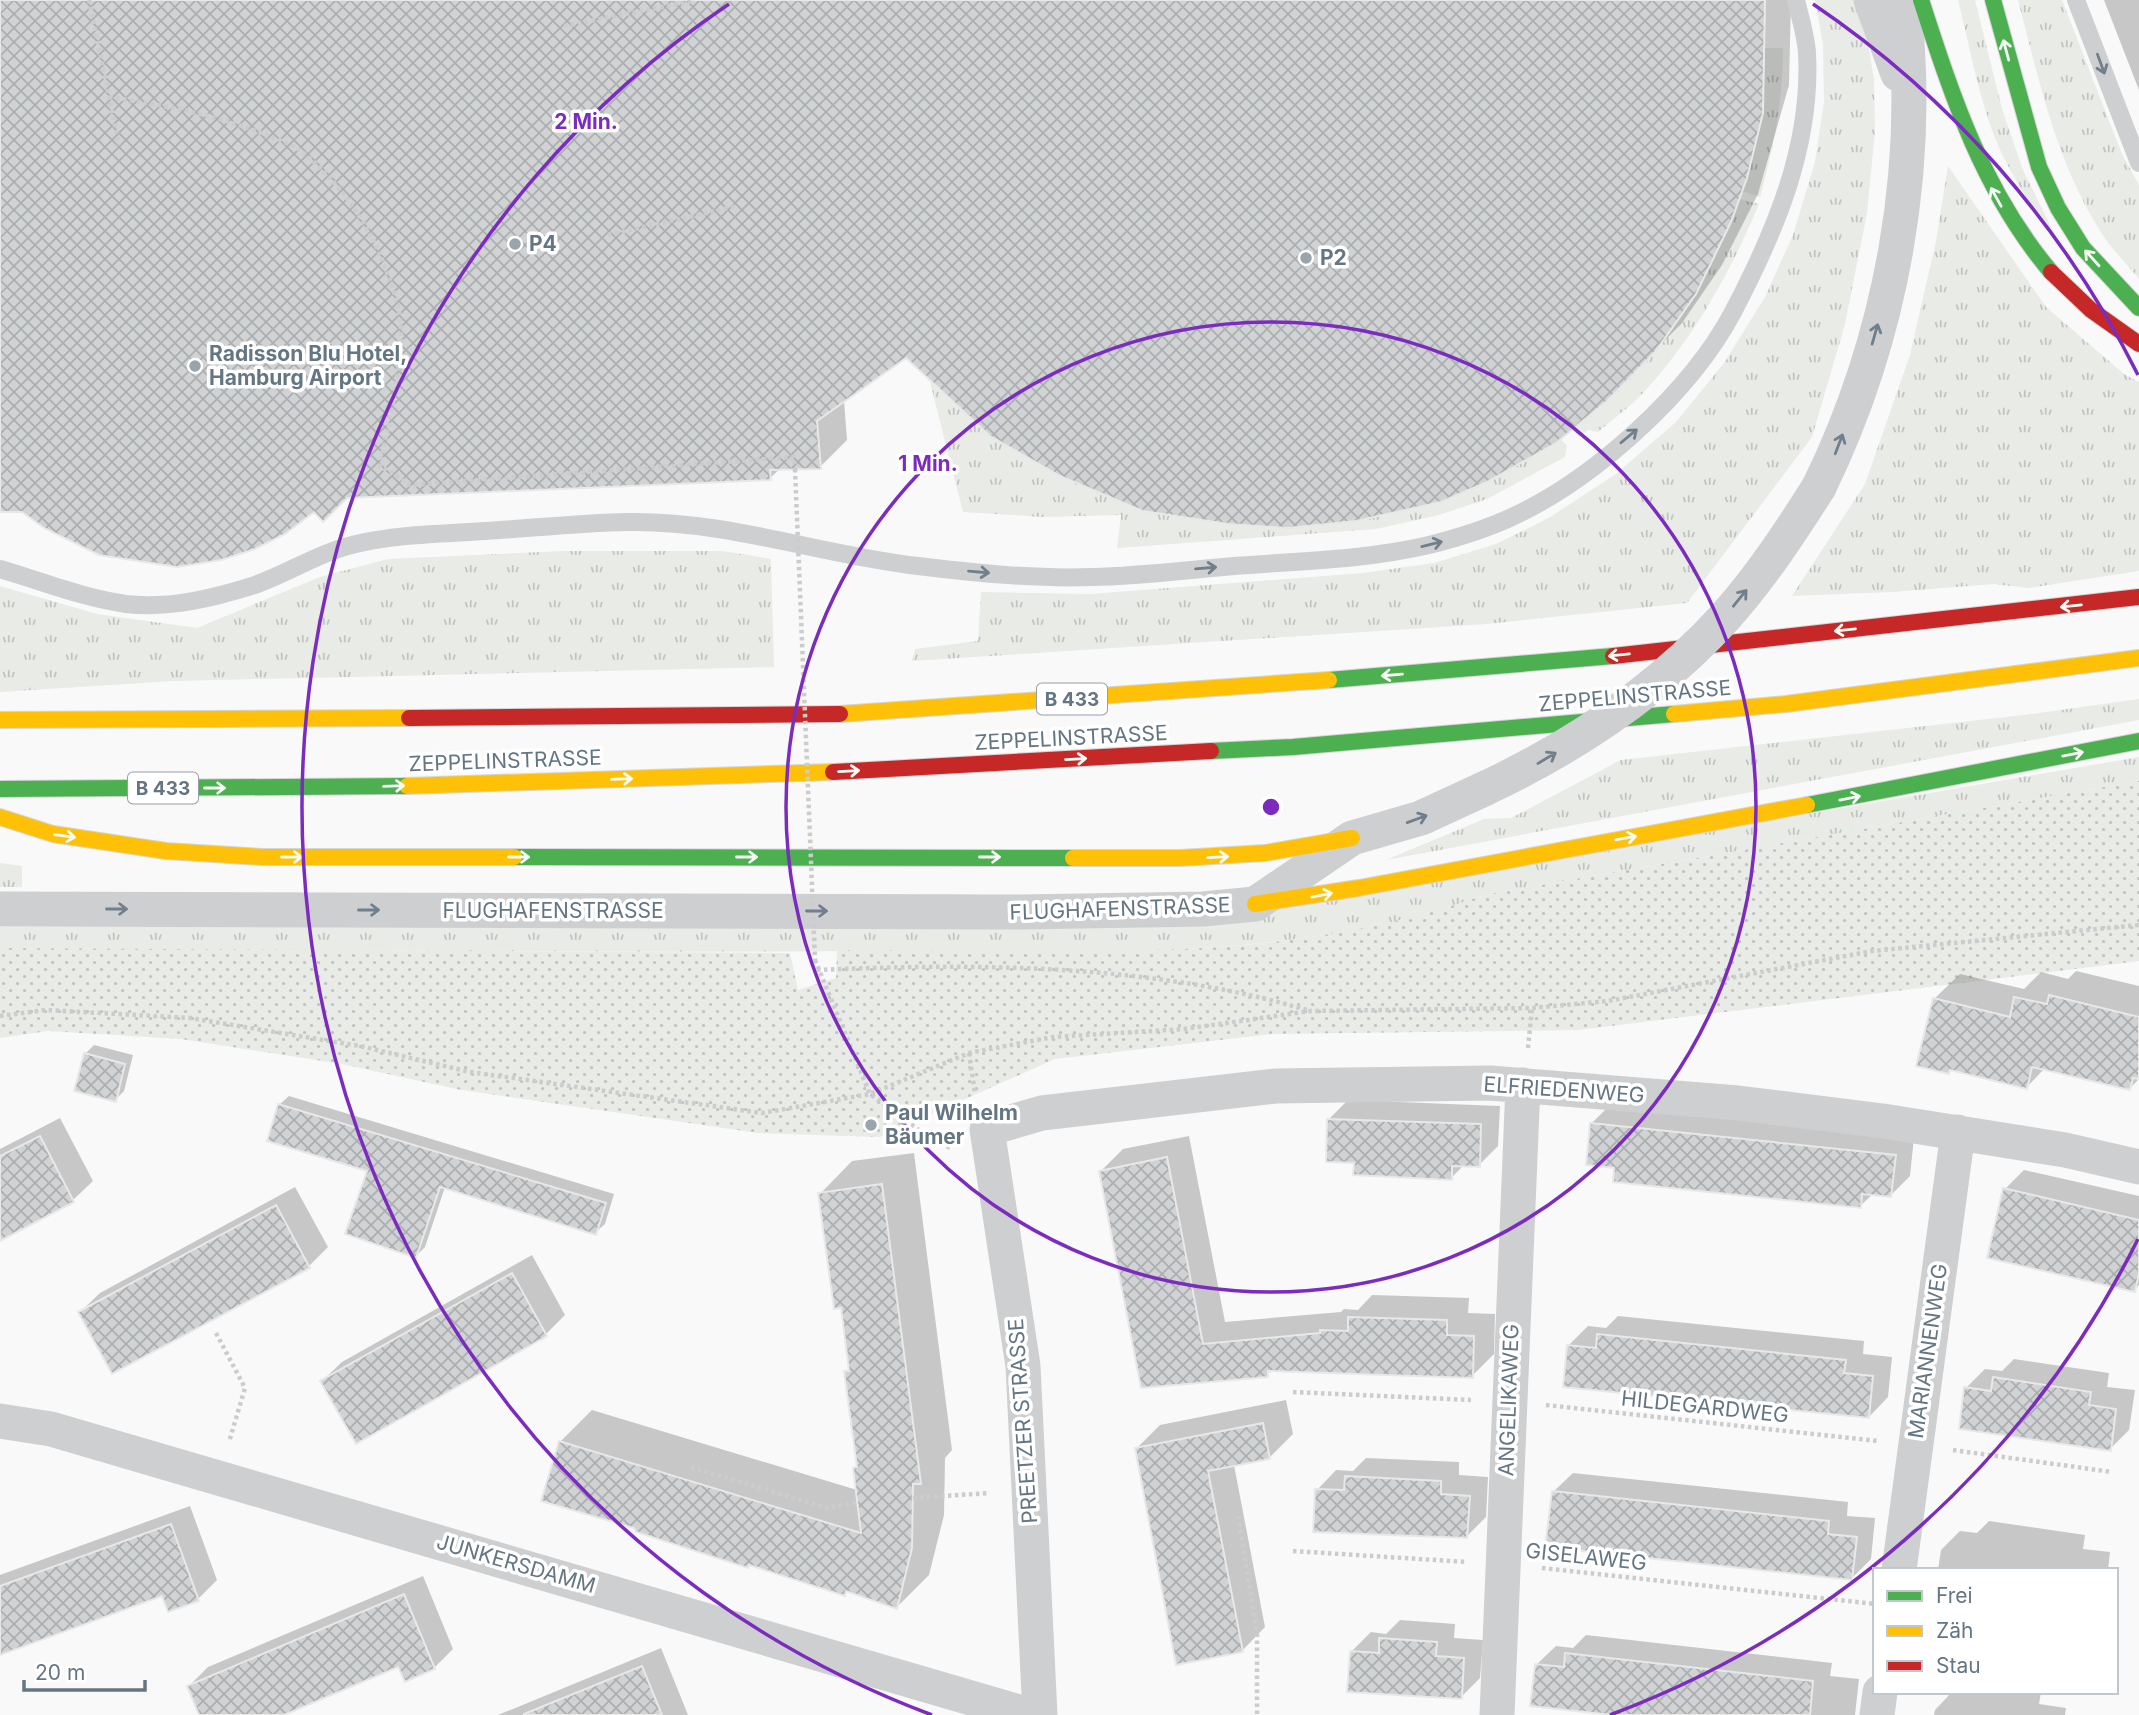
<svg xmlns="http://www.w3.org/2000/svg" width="2139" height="1715" font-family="Inter,sans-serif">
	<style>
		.grass { fill: url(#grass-tufts) }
		.park { fill: url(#park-dots) }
		.shadow { fill: #0003 }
		.building { fill: url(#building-cross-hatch); stroke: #e8e8e8; stroke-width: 2 }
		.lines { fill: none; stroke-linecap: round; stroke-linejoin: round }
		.fast-casing { stroke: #d5d6d6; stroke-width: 18 }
		.slow-casing { stroke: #d5d6d6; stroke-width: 18 }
		.jam-casing { stroke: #d5d6d6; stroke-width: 18 }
		.path { stroke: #cbcccd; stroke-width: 4.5; stroke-dasharray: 3.5 3.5; stroke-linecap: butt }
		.lane { stroke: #cecfd0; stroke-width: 18 }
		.street { stroke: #cecfd0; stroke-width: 35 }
		.fast { stroke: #4caf50; stroke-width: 16 }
		.slow { stroke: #ffc107; stroke-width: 16 }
		.jam { stroke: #c62828; stroke-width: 16 }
		.path-bridge { stroke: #cbcccd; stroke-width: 4.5; stroke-dasharray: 3.5 3.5; stroke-linecap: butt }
		.street-bridge { stroke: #cecfd0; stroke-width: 35 }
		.oneway { stroke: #f6fbf6 }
		.oneway2 { stroke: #707f8b }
		.ring { fill: none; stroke: #7b2cbf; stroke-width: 3.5 }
		.poi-dot { fill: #99a4ac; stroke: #fff; stroke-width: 2.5 }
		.labels { text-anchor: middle; stroke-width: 7; stroke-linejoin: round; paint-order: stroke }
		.shield { fill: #fff; stroke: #939fa8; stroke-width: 2 }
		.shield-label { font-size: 19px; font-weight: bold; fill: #657683 }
		.poi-label { font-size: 21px; font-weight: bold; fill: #657683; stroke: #fff; text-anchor: start }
		.street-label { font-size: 21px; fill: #657683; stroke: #fff }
		.centre { fill: #7b2cbf; stroke: #fff; stroke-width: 3.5 }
		.ring-label { font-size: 21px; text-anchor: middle; font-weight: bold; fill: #7b2cbf; stroke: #fff; stroke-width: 7; stroke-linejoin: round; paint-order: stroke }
	</style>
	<defs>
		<pattern id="grass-tufts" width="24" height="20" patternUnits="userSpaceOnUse" patternTransform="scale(1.75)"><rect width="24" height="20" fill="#e8ebe6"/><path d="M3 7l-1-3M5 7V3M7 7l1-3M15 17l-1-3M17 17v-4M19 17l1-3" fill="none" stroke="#c0c3c0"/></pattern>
		<pattern id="park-dots" width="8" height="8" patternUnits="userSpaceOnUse" patternTransform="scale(1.75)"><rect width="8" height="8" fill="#e8ebe6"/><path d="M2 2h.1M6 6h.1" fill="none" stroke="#c0c3c0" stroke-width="1.8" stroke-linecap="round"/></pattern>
		<pattern id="building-cross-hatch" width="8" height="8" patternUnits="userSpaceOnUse" patternTransform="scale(1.75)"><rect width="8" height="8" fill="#d0d2d3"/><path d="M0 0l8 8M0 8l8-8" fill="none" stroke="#acafb1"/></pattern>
	</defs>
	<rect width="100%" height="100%" fill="#f9f9f9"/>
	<path class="grass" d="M1815,0H1855L1868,43L1874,80L1875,131L1867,213L1845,324L1812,437L1687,603L1487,624L912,661L915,649L978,641L981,592L1091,594L1363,573L1434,563L1496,544L1547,519L1616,474L1676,422L1724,363L1765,297L1793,235L1815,162L1824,102L1823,45Z
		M1958,0H1975L2002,109L2023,170L2061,247C2039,217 2019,189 2003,156C1980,108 1971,51 1958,0Z
		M2018,0H2062L2122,154L2139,185V279C2128,265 2114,252 2104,237C2056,163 2040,84 2018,0Z
		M1765,48H1783C1783,99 1774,147 1760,197L1742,191L1763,113Z
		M1948,166L2046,307L2124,374L2139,382V571L2028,588L1994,584L1892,592L1792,596L1865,484L1910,355L1936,241Z
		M1739,199L1759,204C1730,273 1694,338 1643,393C1630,407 1613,419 1598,432L1588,430L1579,437L1572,429C1601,406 1630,381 1654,353C1692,310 1720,253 1739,199Z
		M930,382L990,436L1060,476L1143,511L1228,524L1288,528L1356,521L1441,502L1487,482L1561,439L1567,446L1565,457L1487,499L1439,515L1376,529L1117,548L1121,515L1042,517L963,512Z
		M563,551H722L771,559L774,667L174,681L0,692V586L97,614L197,628L320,577L388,559Z
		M2139,699V720L1386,860L1484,819L1511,818L1621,760L2024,715Z
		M2139,757V781L1484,895C1291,965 1079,950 876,951C584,953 292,950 0,948V927H1152Z
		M0,863L22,866V887H0Z"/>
	<path class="park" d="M2139,781V961L1578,1030L1273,1034L1055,1059L880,1137L758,1133L461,1090L342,1064L181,1039L48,1031L0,1038V948L790,953L798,990L836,978L837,951C911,951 985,950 1060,950C1101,950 1141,951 1182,949C1283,945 1389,929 1484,895Z"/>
	<path class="shadow" d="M0,0H1791L1789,85L1758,194L1722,265L1682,323L1606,400L906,355L844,400L847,440L820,467L781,468L770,478L0,511Z
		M2104,0H2139V90Z
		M2076,971L2139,986V1079L2130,1088L2045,1068L2027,1087L1951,1069L1948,1072L1934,999L1960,974L2024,989L2041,972L2068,979Z
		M94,1045L133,1055L124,1091L115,1100L85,1054Z
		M289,1096L614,1194L605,1224L595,1233L445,1187L425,1247L416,1256L369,1170L279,1105Z
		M1348,1100L1500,1106L1498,1146L1479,1165H1464L1451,1178L1356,1161L1329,1119Z
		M1611,1104L1914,1137L1910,1176L1891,1195L1873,1194L1860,1206L1616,1166L1592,1123Z
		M60,1118L93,1181L73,1200L0,1239V1149Z
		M1189,1136L1225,1322L1341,1312L1344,1309L1358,1310L1372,1295L1469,1298L1468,1313L1495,1314L1494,1354L1472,1376L1273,1369L1267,1375L1142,1386L1101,1171L1123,1149Z
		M914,1153L952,1450L945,1458L944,1515L929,1575L897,1607L848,1590L844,1594L560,1442L592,1410L857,1490L855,1468L859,1464L846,1372L850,1368L842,1306L820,1194L852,1161Z
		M2024,1170L2139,1196V1285L2134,1290L2005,1189Z
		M295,1187L328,1247L309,1266L80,1312L100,1293Z
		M532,1255L565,1315L546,1334L322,1381L342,1362Z
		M1618,1316L1864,1341L1863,1354L1892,1357L1888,1397L1869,1417L1568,1346L1588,1326L1606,1328Z
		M2014,1359L2109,1373L2107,1387L2135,1390L2129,1430L2110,1449L1966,1388L1985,1369L2002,1371Z
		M1286,1400L1293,1434L1269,1458L1234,1465L1265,1627L1242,1651L1137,1448L1160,1425Z
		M1366,1458L1459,1462V1475L1488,1477L1486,1517L1467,1536L1317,1490L1336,1470L1353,1471Z
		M1573,1473L1848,1502L1847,1516L1875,1518L1871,1559L1852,1578L1553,1492Z
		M190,1506L217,1580L198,1599L163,1594L0,1653V1575Z
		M1989,1521L2085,1535L2083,1549L2110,1552L2108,1570H1938L1941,1550L1960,1531L1977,1533Z
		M423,1576L453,1649L434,1668L399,1665L280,1715H201L189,1686L208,1667Z
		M1400,1620L1455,1624L1454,1638L1483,1640L1480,1678L1461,1697L1351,1652L1371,1632L1386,1634Z
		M1586,1635L1832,1663L1830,1676L1859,1679L1855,1715H1631L1536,1665L1556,1646L1573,1648Z
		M661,1648L688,1715H498Z
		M1952,1692H2041L2039,1704L2066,1708L2065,1715H1934L1935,1710Z"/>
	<path class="building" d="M0,0H1765L1763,113L1747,178L1731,222L1696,294L1655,352L1607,401L1556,443L1487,482L1441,502L1356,521L1288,528L1228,524L1143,511L1060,476L990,436L906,358L817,421L821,469L770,470L771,480L347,498L323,522L314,512L285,534L255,549L221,560L177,567L99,555L44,528L22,512H0Z
		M2049,995L2139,1017V1079L2133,1078L2130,1090L2032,1067L2027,1089L1950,1070L1949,1074L1916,1066L1933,998L2010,1017L2014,997L2047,1004Z
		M84,1053L125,1064L116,1102L74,1091Z
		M278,1104L606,1203L596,1235L440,1187L416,1258L345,1234L367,1171L267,1141Z
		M1327,1119L1481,1124L1480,1167L1452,1166V1180L1353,1175L1354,1163L1326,1162Z
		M1590,1123L1896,1155L1891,1197L1862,1194L1861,1208L1613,1182L1614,1168L1586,1165Z
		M40,1136L74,1202L0,1241V1156Z
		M1167,1157L1203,1344L1320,1333V1330L1348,1331V1317L1447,1320V1335L1474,1336L1473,1378L1268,1371V1377L1141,1388L1099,1171Z
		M882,1184L921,1484H913L912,1548L897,1609L846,1591L845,1596L749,1565L748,1568L636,1532L634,1528L541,1501L559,1441L861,1533L853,1468L857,1467L844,1371H849L841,1308L834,1309L818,1193Z
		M2003,1188L2139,1220V1273L2135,1292L1987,1258Z
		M276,1205L310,1268L112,1374L78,1312Z
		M512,1273L547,1336L356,1444L320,1381Z
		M1597,1334L1846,1360L1844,1373L1873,1376L1869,1418L1563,1387L1567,1345L1596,1348Z
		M1993,1377L2091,1392L2089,1405L2116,1409L2111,1451L1959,1429L1964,1387L1991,1391Z
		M1263,1423L1270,1459L1208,1471L1243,1652L1176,1665L1135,1448Z
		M1345,1476L1441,1481V1494L1470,1496L1467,1538L1313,1532L1315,1489L1344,1490Z
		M1552,1491L1829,1521L1828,1534L1857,1537L1852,1580L1545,1547Z
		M171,1524L199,1601L168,1612L162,1596L0,1655V1586Z
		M404,1594L435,1669L405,1682L398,1667L284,1715H199L187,1686Z
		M1379,1638L1437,1642L1436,1656L1464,1658L1462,1699L1347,1692L1350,1651L1379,1653Z
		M1565,1653L1813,1681L1810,1715H1612L1530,1706L1535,1664L1564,1667Z
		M642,1666L662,1715H524V1714Z"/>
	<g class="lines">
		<g class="fast-casing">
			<path id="fast" d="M1921,0C1953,99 1983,191 2051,272
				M1993,0L2039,167L2058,208L2083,248L2139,308
				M1329,680L1613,656
				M1211,751L1293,747L1674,714
				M0,789L407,786
				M1807,805L2139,741
				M514,857L1073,858"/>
		</g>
		<g class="slow-casing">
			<path id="slow" d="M840,714L1329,680
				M1674,714L1786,704L2139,658
				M0,720L409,718
				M407,786L833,772
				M0,817L53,834L166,851L262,857H514
				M1073,858H1180L1265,853L1352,838
				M1255,904L1359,888L1807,805"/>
		</g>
		<g class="jam-casing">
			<path id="jam" d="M2051,272L2091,310L2139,344
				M1613,656L2139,597
				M409,718L840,714
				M833,772L1211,751"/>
		</g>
		<path class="path" d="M89,0L119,145
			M564,26L693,1
			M109,97C164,105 217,115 269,136C278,140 290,143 298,149C331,173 360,212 377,248C389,275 401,305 401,335C400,379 388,423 380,466L410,485L794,457L795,469
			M608,235L737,206
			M815,960L870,1094L927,1136L952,1149
			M817,970C979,963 1151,964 1307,1010
			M0,1016L46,1010L190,1018L360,1046L470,1072L762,1113L870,1094L969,1053L1053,1037L1184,1029L1311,1011L1532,1008L1608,1001L1872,951L2139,925
			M1528,1048L1532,1008
			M969,1053L975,1093
			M216,1333L245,1388L229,1442
			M1293,1392L1471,1400
			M1546,1405L1878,1441
			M1953,1450L2112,1472
			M691,1467L827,1508L857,1502
			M913,1498L990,1493
			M1238,1516L1257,1632V1715
			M1293,1551L1467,1562
			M1542,1568L1875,1604"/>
		<path class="lane" d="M2076,0L2139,163
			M0,569C41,581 83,598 126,604C170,609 214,598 255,585C289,573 320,552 356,544C398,534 442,534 486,531C533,528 580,523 627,522C727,520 821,555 918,566C976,573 1035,579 1092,577C1139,576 1187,570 1234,566C1299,561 1365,560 1429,545C1457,538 1486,529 1512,517C1594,479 1690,393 1733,312C1775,232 1812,146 1807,53C1806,36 1800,17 1796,0"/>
		<path class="street" d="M1871,0L1898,74
			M1819,487C1892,337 1923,166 1903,0
			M0,909L1020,912L1203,909L1255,904L1352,838L1421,818L1486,788
			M0,1421L51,1429L1029,1715
			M1899,1570L1958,1132
			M1040,1715L1023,1366L987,1129L1042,1113L1276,1086L1490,1083L1738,1103L1883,1121L2065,1150L2139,1167
			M1497,1715L1523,1085
			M1877,1715L1880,1692"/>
		<use href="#fast" class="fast"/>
		<use href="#slow" class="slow"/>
		<use href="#jam" class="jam"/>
		<path class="path-bridge" d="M795,469L815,960"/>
		<path class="street-bridge" d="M1486,788C1575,746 1659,690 1726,616C1761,577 1791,531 1819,487"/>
	</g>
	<defs><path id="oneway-shaft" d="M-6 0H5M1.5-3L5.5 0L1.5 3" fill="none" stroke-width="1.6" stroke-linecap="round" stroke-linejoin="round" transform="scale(1.75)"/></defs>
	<g class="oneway">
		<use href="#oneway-shaft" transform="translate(2006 50) rotate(-105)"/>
		<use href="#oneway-shaft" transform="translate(1996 197) rotate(-119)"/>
		<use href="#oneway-shaft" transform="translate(2092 258) rotate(-132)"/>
		<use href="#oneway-shaft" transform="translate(2071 606) rotate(174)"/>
		<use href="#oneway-shaft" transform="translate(1845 630) rotate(174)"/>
		<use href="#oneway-shaft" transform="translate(1619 655) rotate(174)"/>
		<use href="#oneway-shaft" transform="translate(1392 675) rotate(175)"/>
		<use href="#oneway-shaft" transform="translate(2073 754) rotate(-11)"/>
		<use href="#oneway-shaft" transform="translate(1076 759) rotate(-3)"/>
		<use href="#oneway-shaft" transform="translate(849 771) rotate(-3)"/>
		<use href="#oneway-shaft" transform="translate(622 779) rotate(-2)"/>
		<use href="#oneway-shaft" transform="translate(394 786) rotate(-2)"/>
		<use href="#oneway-shaft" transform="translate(215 788)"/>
		<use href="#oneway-shaft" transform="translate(1850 798) rotate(-11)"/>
		<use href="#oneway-shaft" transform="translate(65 836) rotate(8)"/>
		<use href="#oneway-shaft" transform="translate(1626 838) rotate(-10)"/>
		<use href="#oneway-shaft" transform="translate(292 857)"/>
		<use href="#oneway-shaft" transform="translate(519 857)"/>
		<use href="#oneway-shaft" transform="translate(747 857)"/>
		<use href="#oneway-shaft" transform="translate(990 857)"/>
		<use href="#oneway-shaft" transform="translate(1218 857) rotate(-3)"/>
		<use href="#oneway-shaft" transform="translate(1322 895) rotate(-11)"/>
	</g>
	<g class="oneway2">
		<use href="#oneway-shaft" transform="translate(2101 64) rotate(70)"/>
		<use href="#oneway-shaft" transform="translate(1875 334) rotate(-74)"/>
		<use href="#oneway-shaft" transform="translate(1629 436) rotate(-40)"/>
		<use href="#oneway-shaft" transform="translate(1839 444) rotate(-69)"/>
		<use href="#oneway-shaft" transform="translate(1432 544) rotate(-14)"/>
		<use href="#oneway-shaft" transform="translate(1206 568) rotate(-5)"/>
		<use href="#oneway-shaft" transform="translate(979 572) rotate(5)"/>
		<use href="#oneway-shaft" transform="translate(1740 598) rotate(-51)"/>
		<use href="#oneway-shaft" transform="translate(1547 758) rotate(-31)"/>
		<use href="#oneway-shaft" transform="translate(1417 819) rotate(-20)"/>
		<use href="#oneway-shaft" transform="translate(117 909)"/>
		<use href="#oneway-shaft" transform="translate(369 910)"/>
		<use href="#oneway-shaft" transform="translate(817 911)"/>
	</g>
	<g class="ring">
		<circle cx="1271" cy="807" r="485"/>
		<path d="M2138 1239A969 969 0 0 1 1610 1715M932 1715A969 969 0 0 1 729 4M1813 4A969 969 0 0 1 2138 375"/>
	</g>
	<g class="poi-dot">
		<circle cx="515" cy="244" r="7"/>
		<circle cx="1306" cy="258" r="7"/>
		<circle cx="195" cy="366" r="7"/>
		<circle cx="871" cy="1125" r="7"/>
	</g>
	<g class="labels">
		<g class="shield">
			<rect x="1037" y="683.5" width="70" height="31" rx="5"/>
			<rect x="128" y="772.5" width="70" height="31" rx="5"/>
		</g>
		<g class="shield-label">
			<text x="1072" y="706">B 433</text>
			<text x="163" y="795">B 433</text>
		</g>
		<g class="poi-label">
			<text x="529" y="251">P4</text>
			<text x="1320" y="265">P2</text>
			<text x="209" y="361">Radisson Blu Hotel,<tspan x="209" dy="24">Hamburg Airport</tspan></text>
			<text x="885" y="1120">Paul Wilhelm<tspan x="885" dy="24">Bäumer</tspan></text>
		</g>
		<g class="street-label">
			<text transform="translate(1635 696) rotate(-5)" y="7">ZEPPELINSTRASSE</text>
			<text transform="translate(1071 738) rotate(-3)" y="7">ZEPPELINSTRASSE</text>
			<text transform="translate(505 761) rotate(-2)" y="7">ZEPPELINSTRASSE</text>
			<text transform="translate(1120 909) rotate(-2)" y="7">FLUGHAFENSTRASSE</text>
			<text x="553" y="918">FLUGHAFENSTRASSE</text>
			<text transform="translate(1564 1090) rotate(4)" y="7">ELFRIEDENWEG</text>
			<text transform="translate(1928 1351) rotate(-82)" y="7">MARIANNENWEG</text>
			<text transform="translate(1509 1400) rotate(-88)" y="7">ANGELIKAWEG</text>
			<text transform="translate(1705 1407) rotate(6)" y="7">HILDEGARDWEG</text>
			<text transform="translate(1023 1421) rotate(-94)" y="7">PREETZER STRASSE</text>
			<text transform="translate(1586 1557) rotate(6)" y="7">GISELAWEG</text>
			<text transform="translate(516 1564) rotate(16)" y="7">JUNKERSDAMM</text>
		</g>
	</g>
	<circle cx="1271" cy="807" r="10" class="centre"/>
	<g class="ring-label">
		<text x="586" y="129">2 Min.</text>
		<text x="928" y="471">1 Min.</text>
	</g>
	<rect x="1873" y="1568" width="245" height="126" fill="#ffffff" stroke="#c1c8cd" stroke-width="2"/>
	<rect x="1887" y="1591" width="35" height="10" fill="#4caf50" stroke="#c1c8cd" stroke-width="2"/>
	<text x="1936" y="1603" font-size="21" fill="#657683">Frei</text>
	<rect x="1887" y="1626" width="35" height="10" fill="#ffc107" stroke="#c1c8cd" stroke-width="2"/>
	<text x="1936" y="1638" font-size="21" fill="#657683">Zäh</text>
	<rect x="1887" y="1661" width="35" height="10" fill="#c62828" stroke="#c1c8cd" stroke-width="2"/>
	<text x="1936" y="1673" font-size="21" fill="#657683">Stau</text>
	<path d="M24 1680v10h121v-10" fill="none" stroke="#657683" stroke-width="3.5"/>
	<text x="35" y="1680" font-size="21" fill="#657683" stroke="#ffffff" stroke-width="5" paint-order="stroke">20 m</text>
</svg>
